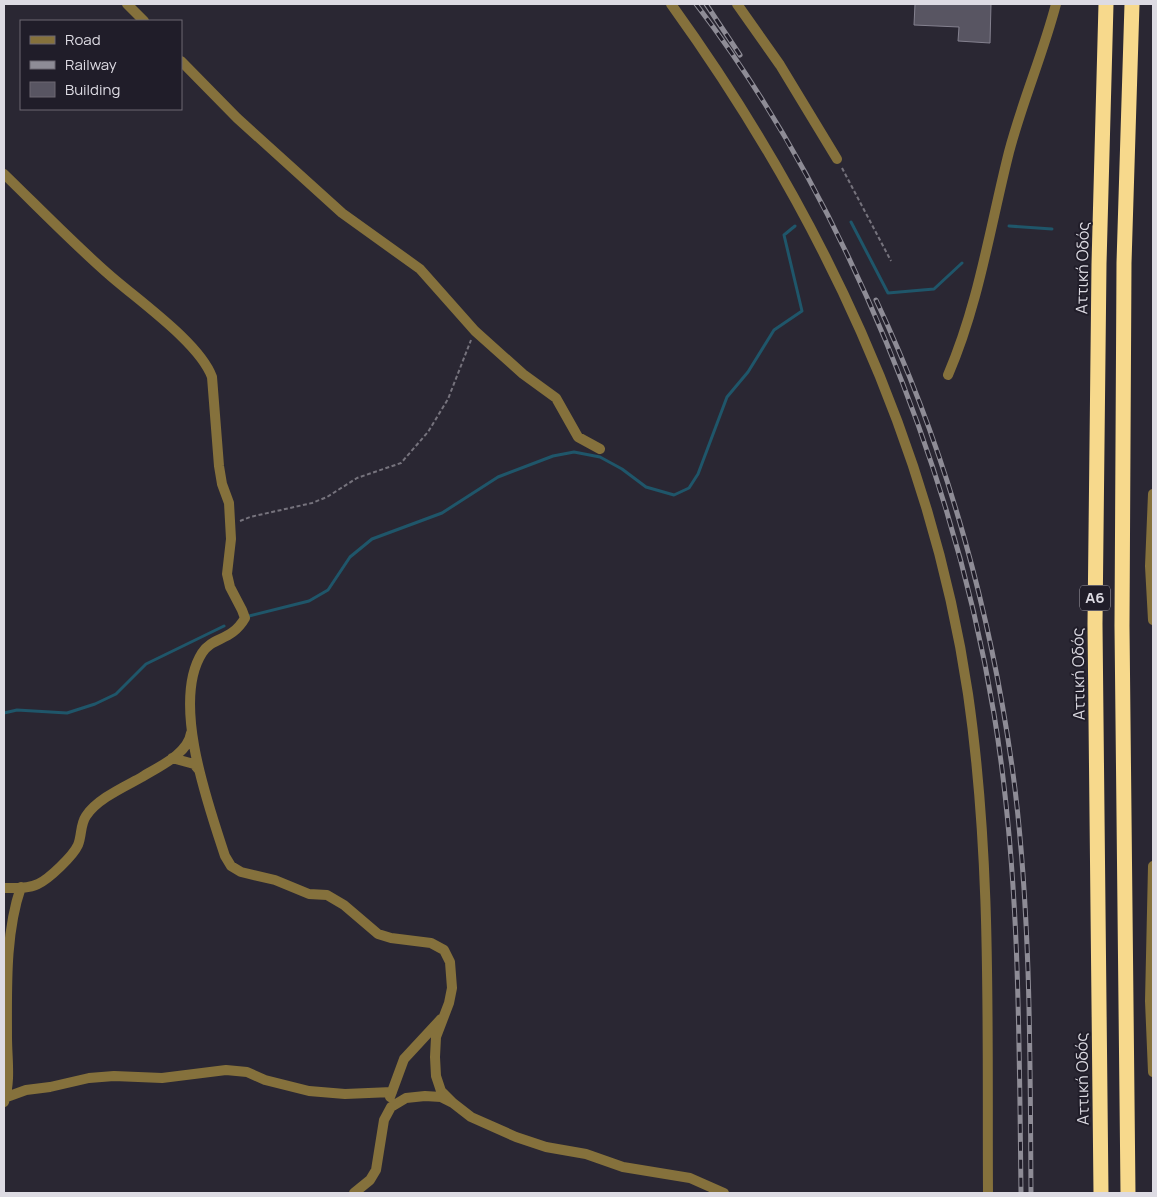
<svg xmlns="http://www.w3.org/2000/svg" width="1157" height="1197" font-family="Manrope,sans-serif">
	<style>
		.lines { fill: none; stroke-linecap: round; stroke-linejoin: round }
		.stream { stroke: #1f566a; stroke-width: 3 }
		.building { fill: #585562; stroke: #84818f }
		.path { stroke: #76737d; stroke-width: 2; stroke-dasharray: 4 2.5; stroke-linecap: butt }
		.street { stroke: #85713c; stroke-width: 10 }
		.highway { stroke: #f7d98c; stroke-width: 15 }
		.rail-casing { stroke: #8e8c96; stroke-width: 5 }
		.rail { stroke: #201d29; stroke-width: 3; stroke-dasharray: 9; stroke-linecap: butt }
		.labels { text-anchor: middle; stroke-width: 4; stroke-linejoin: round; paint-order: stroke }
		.shield { fill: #201d29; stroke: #a4a2ab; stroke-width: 1 }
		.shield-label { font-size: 15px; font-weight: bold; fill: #dddbe3 }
		.street-label { font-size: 16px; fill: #dddbe3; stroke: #201d29 }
	</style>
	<rect width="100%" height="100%" fill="#2a2733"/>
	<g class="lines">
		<path class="stream" d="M851,222L888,293L934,289L962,263
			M1009,226L1052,229
			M249,616L309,601L328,590L350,557L372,539L442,513L498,477L553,456L574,452L600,457L622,469L646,487L674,495L689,488L698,474L727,397L748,372L774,330L802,311L784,235L795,226
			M4,713L17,710L67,713L95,704L116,694L146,664L224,626"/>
	</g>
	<path class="building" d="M915,4H991L990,43L958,41L959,27L914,25Z"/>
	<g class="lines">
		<path class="path" d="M842,168L891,261
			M240,521L250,517L312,503L327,497L357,478L401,463L428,432L448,399L471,340"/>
		<path class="street" d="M127,4L144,21
			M671,4C818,208 931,443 968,694C992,860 987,1027 988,1193
			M737,4L780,65L837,159
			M181,61L237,118L342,213L420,269L475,331L523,374L556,398L578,437L600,449
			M4,174C38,207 71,241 106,272C136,299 199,342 212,377L219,466L222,484L229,503L231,539L227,574L230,587L242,610L245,618C231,642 213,636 202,653C171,702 208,804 225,856L231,866L241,872L275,880L309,894L327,895L344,905L378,934L391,938L431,943L444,950L450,962L452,988L449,1003L436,1037L435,1057L436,1076L441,1091L453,1103
			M948,375C979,303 990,227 1009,152C1022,102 1043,54 1056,4
			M1153,494L1150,566L1153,620
			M172,758L194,764L199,770
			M1153,866L1150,1001L1153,1072
			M4,888C14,888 28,889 38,884C49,879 73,856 78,845C82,835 80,825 86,816C97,799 124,787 142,777C158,767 188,754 191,733
			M390,1097L404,1059L441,1019
			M4,1098L26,1090L50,1087L89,1078L114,1076L162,1078L226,1070L247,1072L265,1080L309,1091L345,1094L392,1092
			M4,1102C11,1080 7,1059 7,1037C7,988 5,933 21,887
			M354,1193L370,1180L376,1170L384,1120L391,1107L406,1098L425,1096L441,1097L453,1103L471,1117L516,1137L546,1147L586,1154L623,1167L690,1178L724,1193"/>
		<path class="highway" d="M1101,1193L1095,624L1099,264L1106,4
			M1128,1193L1122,626L1124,263L1132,4"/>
		<g class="rail-casing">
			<path id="rail" d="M696,4C845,199 954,472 994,714C1020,872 1019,1034 1021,1193
				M706,4L740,55
				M876,300C948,453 994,622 1015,789C1031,923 1030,1059 1031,1193"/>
		</g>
		<use href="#rail" class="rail"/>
	</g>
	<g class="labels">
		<rect class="shield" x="1080" y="585.5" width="30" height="25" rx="4"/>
		<g class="shield-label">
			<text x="1095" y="603">Α6</text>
		</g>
		<g class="street-label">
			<text transform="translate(1082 268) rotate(-89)" y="6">Αττική Οδός</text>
			<text transform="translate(1078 674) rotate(-91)" y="6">Αττική Οδός</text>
			<text transform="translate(1082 1079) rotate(-91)" y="6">Αττική Οδός</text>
		</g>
	</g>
	<rect width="1157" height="1197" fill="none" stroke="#dddbe3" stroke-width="10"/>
	<rect x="20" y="20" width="162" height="90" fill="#201d29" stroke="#6c6973"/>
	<rect x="30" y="36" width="25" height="8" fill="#85713c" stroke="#6c6973"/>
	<text x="65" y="45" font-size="15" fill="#dddbe3">Road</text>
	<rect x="30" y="61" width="25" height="8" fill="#8e8c96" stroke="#6c6973"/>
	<text x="65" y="70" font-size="15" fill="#dddbe3">Railway</text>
	<rect x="30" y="82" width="25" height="15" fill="#585562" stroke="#6c6973"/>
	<text x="65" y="95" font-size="15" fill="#dddbe3">Building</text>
</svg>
